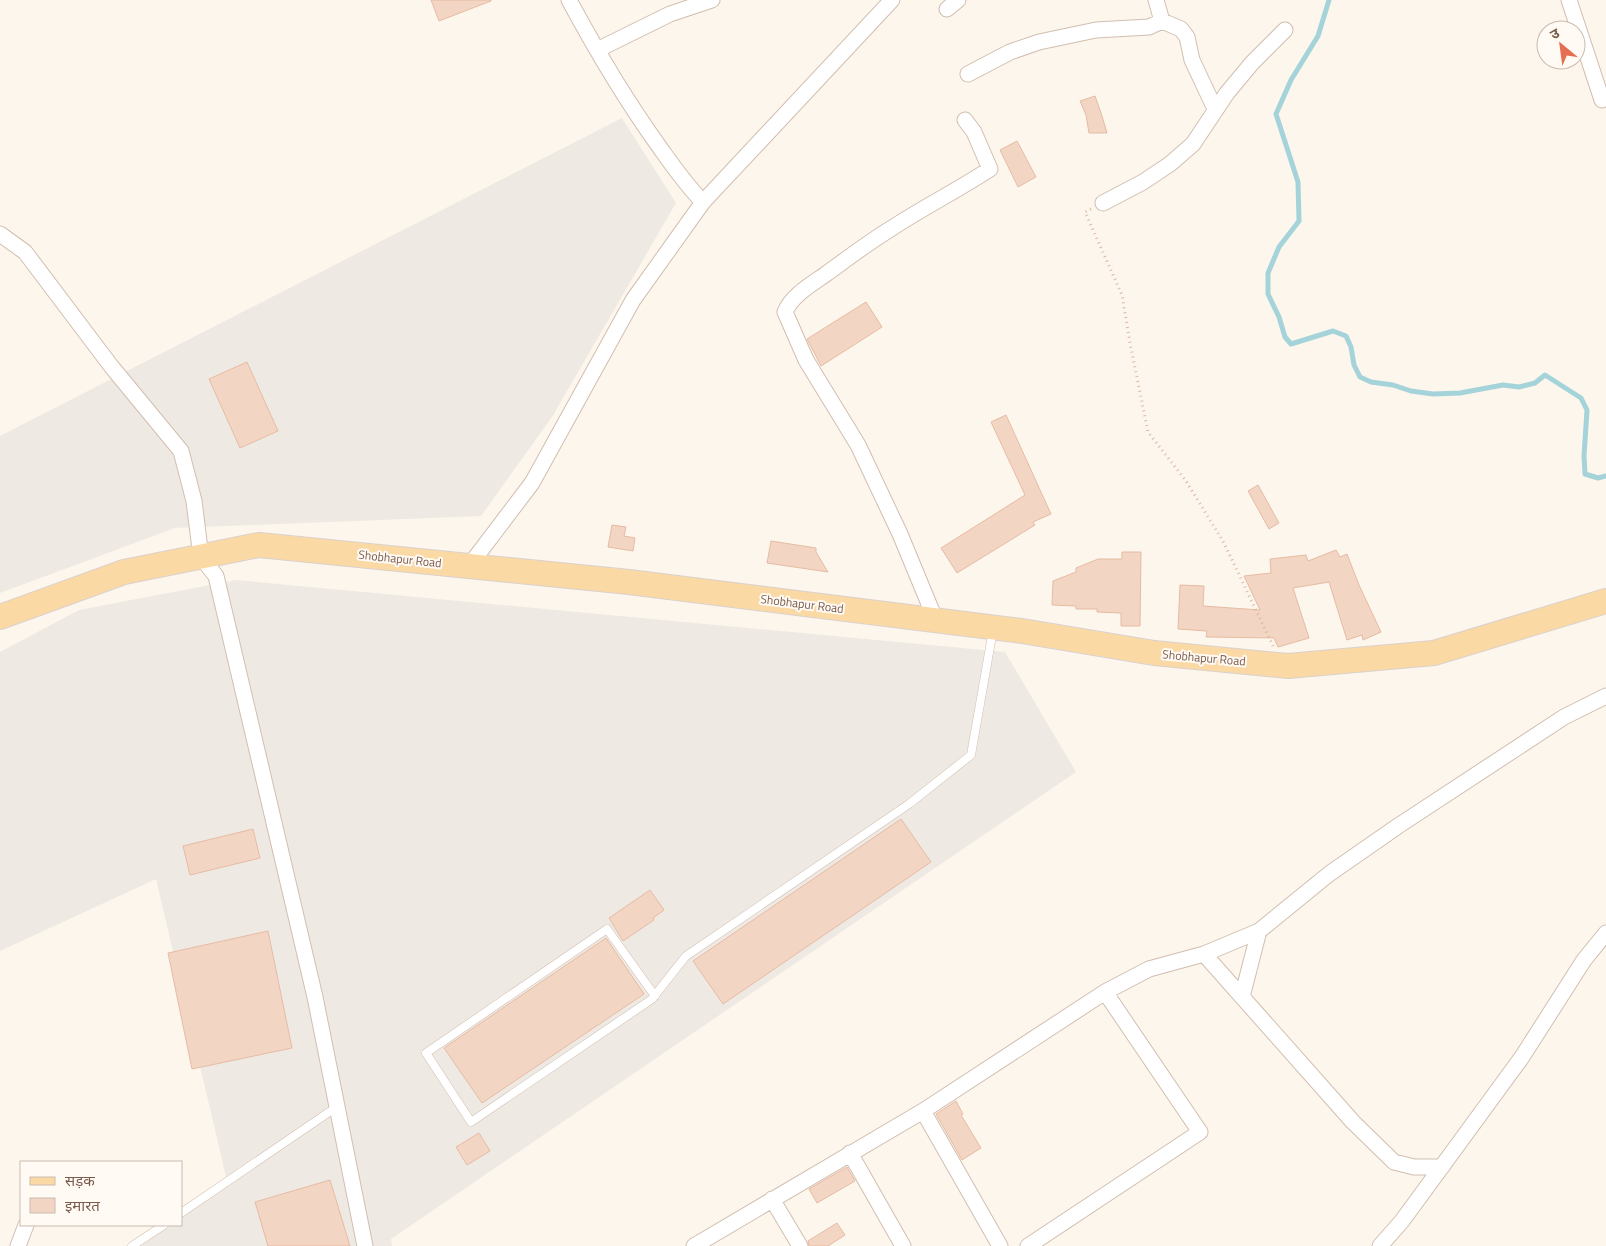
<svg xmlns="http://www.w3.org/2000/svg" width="1606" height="1246" font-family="'Titillium Web','Noto Sans Devanagari',sans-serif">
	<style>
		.industrial { fill: #efe9e4 }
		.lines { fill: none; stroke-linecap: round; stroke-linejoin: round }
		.stream { stroke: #a5d3da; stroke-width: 5 }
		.building { fill: #f3d5c3; stroke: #e6bba3 }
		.service-casing { stroke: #d1beb0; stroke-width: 9 }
		.minor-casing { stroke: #d1beb0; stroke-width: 17 }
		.primary-casing { stroke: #dad1cd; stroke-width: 26 }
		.path { stroke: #d9b8a5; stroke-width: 3; stroke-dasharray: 1 4; stroke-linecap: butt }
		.service { stroke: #fff; stroke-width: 8 }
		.minor { stroke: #fff; stroke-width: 15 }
		.primary { stroke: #fbd9a5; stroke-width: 24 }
		.labels { text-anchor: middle; stroke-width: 4; stroke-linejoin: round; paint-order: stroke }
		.street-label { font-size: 12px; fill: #7a5c4d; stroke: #fffaf3 }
	</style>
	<rect width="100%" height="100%" fill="#fdf6ec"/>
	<path class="industrial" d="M622,118L676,203L552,417L481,516L175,528L0,593V436Z
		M236,580L1005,652L1076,772L391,1239L392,1246H126L159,1225H181V1211L227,1181L156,879L0,951V652L79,610Z"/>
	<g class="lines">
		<path class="stream" d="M1329,0L1318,36L1291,80L1276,114L1298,182L1299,221L1279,247L1268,273V294L1279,317L1285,337L1291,344L1333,331L1346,336L1351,347L1354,365L1360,377L1371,382L1393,385L1411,391L1433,394L1460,393L1503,385L1519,387L1535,383L1545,375L1581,398L1587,410L1584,456L1585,474L1598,478L1606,476"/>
	</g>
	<path class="building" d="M431,0H491V1L439,21Z
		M1095,96L1102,116L1107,133H1089L1086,115L1080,101Z
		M1017,141L1036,177L1018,187L1000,150Z
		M866,302L882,327L821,366L807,339Z
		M247,362L278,431L240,448L209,379Z
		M1006,415L1051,514L1033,522L1035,525L957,573L941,548L1025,495L991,422Z
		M1258,485L1279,523L1269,529L1248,491Z
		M612,525L626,527L624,536L635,538L633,551L608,547Z
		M771,541L816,548V552L828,572L767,563Z
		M1336,550L1340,557L1347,554L1359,585L1381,632L1363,640L1362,635L1347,640L1329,582L1293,588L1309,638L1278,647L1274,638L1206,637L1207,631L1178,629L1180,585L1204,586L1203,606L1260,610L1244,576L1271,573L1270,559L1306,555L1308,561Z
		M1122,552H1141L1140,626H1121V613L1097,612V609H1076V606L1052,605L1053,581L1076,572V568L1098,559H1122Z
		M901,819L931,862L723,1004L693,961Z
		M253,829L260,858L190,875L183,846Z
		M650,890L664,910L653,918L654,920L623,941L609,918Z
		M268,931L292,1048L192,1069L168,953Z
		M606,938L644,994L482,1103L444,1048Z
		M956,1101L963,1114L961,1115L981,1148L962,1160L936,1114Z
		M479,1133L490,1151L467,1165L456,1147Z
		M847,1167L855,1181L817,1203L809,1189Z
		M330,1180L350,1246H268L255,1202Z
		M837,1223L845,1235L828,1246H809L808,1241Z"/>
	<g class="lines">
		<g class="service-casing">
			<path id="service" d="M655,996L607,929L426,1053L471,1122L652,999L686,956L909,804L971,755L993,630
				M181,1213L338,1106
				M132,1246L164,1225"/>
		</g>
		<g class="minor-casing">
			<path id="minor" d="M569,0C596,50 625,99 658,145C673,166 685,184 703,202
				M1156,0L1162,21
				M1569,0L1602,100
				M947,9L958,0
				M597,50L670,14L712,0
				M968,74L1010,52L1039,42L1096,30L1149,27L1162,21L1181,29L1187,37L1192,60L1215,109
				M1103,203L1143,182L1170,164L1193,144L1227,93L1252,63L1285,30
				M0,234L25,252L111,366L181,451L194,501L201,557L216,576L315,997L365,1246
				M469,566L532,483L633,300L703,202L892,0
				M936,621L900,534L858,445L806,360L785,312C792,295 812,284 826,274C848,258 869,242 892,228C924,207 958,190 990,169L974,132L965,120
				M1204,954L1259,931L1329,874L1398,826L1564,717L1606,696
				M1242,997L1259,931
				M923,1111L1000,1246
				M850,1153L903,1246
				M772,1199L800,1246
				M18,1246L26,1225
				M694,1246L923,1111L1105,992L1149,969L1204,954L1353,1122L1394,1162L1414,1167H1442
				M1028,1246L1200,1132L1105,992
				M1380,1246L1402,1221L1522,1057L1584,960L1606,933"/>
		</g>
		<g class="primary-casing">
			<path id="primary" d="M0,617L124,572L259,545L629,582L1022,631L1154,653L1288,666L1434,653L1606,601"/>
		</g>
		<path class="path" d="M1091,209L1085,212L1122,295L1130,343L1148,432L1186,481L1224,543L1273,646"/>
		<use href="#service" class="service"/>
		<use href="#minor" class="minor"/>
		<use href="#primary" class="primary"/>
	</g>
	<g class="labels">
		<g class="street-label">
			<text transform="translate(400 559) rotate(6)" y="4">Shobhapur Road</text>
			<text transform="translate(802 604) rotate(7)" y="4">Shobhapur Road</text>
			<text transform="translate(1204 658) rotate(5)" y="4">Shobhapur Road</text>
		</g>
	</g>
	<rect x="20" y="1161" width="162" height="65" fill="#fffaf3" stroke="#cabbb1"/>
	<rect x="30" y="1177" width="25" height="8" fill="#fbd9a5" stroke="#cabbb1"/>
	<text x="65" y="1186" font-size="15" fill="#7a5c4d">सड़क</text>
	<rect x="30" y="1198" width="25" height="15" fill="#f3d5c3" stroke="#cabbb1"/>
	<text x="65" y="1211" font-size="15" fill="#7a5c4d">इमारत</text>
	<g transform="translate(1561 45) rotate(331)"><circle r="24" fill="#fffaf3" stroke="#cabbb1"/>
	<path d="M0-4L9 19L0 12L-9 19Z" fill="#e76f51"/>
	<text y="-8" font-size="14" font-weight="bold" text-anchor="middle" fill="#7a5c4d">उ</text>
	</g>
</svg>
